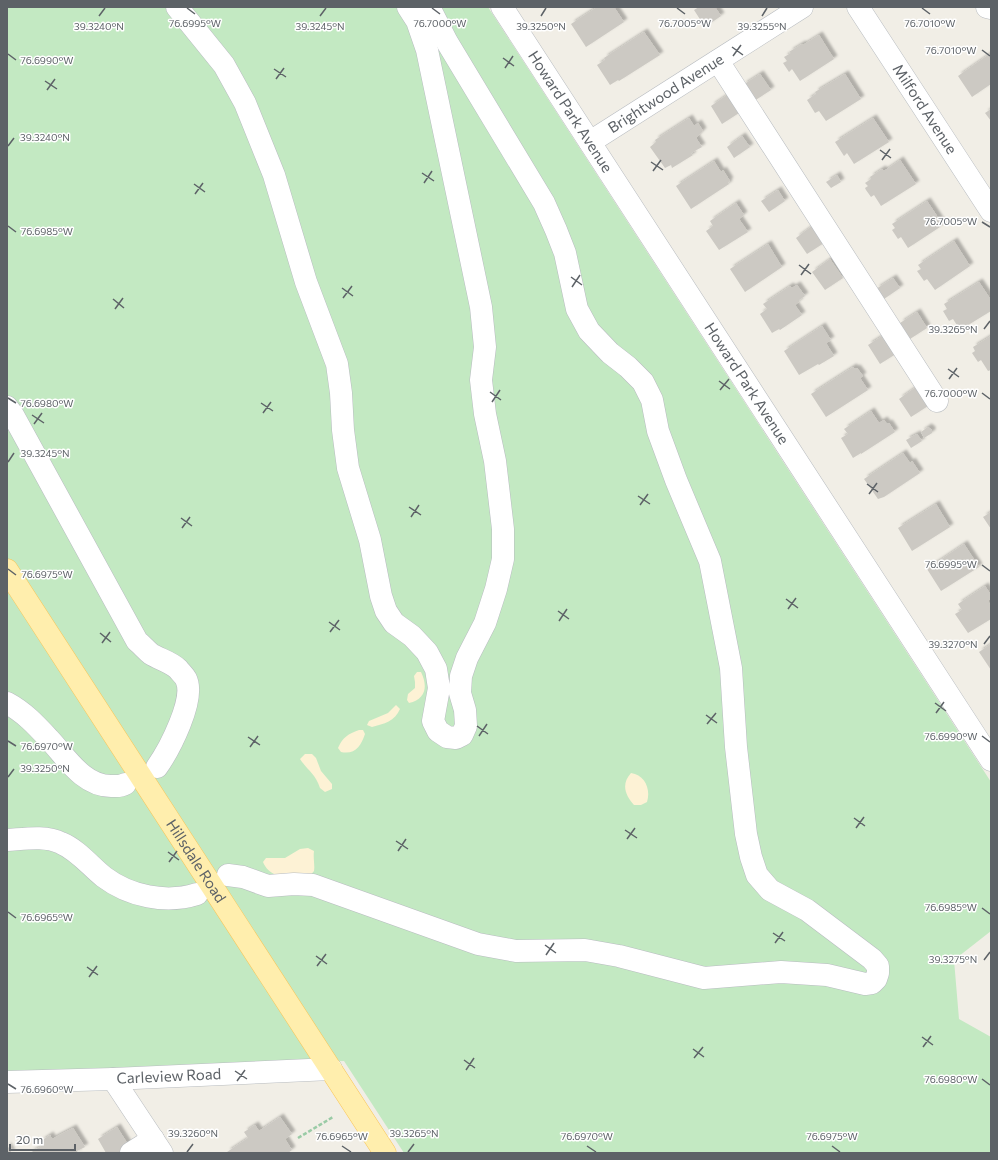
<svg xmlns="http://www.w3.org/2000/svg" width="998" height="1160" font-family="Commissioner,sans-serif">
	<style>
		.green { fill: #c3e9c2 }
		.sand { fill: #fdf2d5 }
		.building { fill: #ccc9c3; filter: url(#shadow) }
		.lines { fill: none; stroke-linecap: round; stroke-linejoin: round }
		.minor-casing { stroke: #b8bcc0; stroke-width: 23 }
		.major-casing { stroke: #fac556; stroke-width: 23 }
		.path { stroke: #9acba6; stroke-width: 2.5; stroke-dasharray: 4 2; stroke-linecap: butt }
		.minor { stroke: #fff; stroke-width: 22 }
		.major { stroke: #ffeead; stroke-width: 22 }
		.ticks { fill: none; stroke: #5d6267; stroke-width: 1.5 }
		.labels { text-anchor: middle; stroke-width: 3; stroke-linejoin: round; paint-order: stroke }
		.street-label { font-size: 15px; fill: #5d6267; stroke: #fff }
		.ticks-label { font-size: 10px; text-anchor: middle; fill: #5d6267; stroke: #fff; stroke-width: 3; stroke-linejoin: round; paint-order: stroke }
	</style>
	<defs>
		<filter id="shadow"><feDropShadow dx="3.5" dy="-3.5" stdDeviation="1" flood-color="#0004"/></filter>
	</defs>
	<rect width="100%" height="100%" fill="#f1eee6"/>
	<path class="green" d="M7,7H488L991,782V931L954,960L959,1019L991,1037V1153H404L344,1061L7,1072Z"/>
	<path class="sand" d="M417,672H421C428,686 426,699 409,703L407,700L408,694L415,688V682L414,676Z
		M396,705L400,709C395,721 384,724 372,727L367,725L369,721L388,713Z
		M359,730H363L365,734C361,746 355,755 341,752L338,748C343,737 348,734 359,730Z
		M305,754H312L316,758L321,771L332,784V789L325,792L320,788C315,773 308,771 300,759Z
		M631,773C645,775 651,789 647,802L641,805H634C625,795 621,784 631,773Z
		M308,848L314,851C313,858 315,865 314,871L309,877C293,877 271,881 263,862L266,858H285L300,849Z"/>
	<path class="building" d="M597,7H614L624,22L586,47L571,24Z
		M699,7H715L721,16L705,27L694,10Z
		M644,32L660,55L619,81L618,80L610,85L597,65L605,60L604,58Z
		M819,35L834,59L800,81L792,69L789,72L783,63L787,61L784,57L791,53L789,52L802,44L803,45Z
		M991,53V84L972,97L958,76Z
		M760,74L771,90L754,101L743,85Z
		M845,74L861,99L826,121L819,111L815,113L807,100L816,94L815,92Z
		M727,95L739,113L722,124L711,106Z
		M991,109V121L985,113Z
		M689,118L694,126L698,123L703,131L696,138L702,147L691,153L693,155L672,168L671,165L665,168L650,147L656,142L655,140Z
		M873,118L889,142L854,164L847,153L844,156L835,142Z
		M742,136L750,147L734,158L727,147Z
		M900,160L916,184L881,206L874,195L871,197L866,190L865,188L868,186L865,183L871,179L870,177L882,169L884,171Z
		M714,161L721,172L723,170L730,181L728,182L729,184L691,209L676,186Z
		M837,175L841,182L831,188L826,182Z
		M778,190L785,201L769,212L761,201Z
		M927,201L943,225L908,248L901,237L898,239L892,230L895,228L892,224Z
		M736,203L744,215L739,219L748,232L719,250L706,231L713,226L710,221Z
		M812,226L824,243L807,254L796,238Z
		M954,241L970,266L935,290L927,279L924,281L917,271L921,269L918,265Z
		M768,244L782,267L745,292L730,269Z
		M830,259L843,278L825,290L812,272Z
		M893,278L900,288L884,299L876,289Z
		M979,282L991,300V311L960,330L953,319L949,321L943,311L947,309L944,304Z
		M797,285L805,296L799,300L800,301L795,305L802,315L780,330L779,329L772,333L760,314L767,309L763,304L790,286L792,288Z
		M917,312L927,328L910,339L900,323Z
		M822,326L831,340L826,343L834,356L819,365L818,364L799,375L784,351Z
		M887,333L899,352L880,364L868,345Z
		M991,336V370L988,371L981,360L978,362L972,353L975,351L973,347Z
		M853,367L855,369L857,368L863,376L860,378L868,390L826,417L811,394Z
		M916,387L928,406L911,417L899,399Z
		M871,411L879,423L884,420L887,424L889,423L895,432L861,454V453L853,458L841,438L848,434L844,429Z
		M928,427L932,430V433L924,438L921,432Z
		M917,434L922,441L911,448L906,440Z
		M903,453L910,463L912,461L920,473L884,497L878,499L864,479Z
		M936,504L950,527L912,551L898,528Z
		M991,512V529L983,517Z
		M964,544L979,567L941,591L927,569Z
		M985,586L991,595V598L988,601L991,606V619L968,633L955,614L962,610L958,604Z
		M991,644V670L979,652Z
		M280,1117L292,1134L285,1139L292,1150L288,1153H227V1152L248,1138L244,1132L255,1125L259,1131Z
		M117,1127L129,1146L119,1153H106L98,1139Z
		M73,1128L85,1147L77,1151L78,1153H30L43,1145L41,1141L50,1135L52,1139Z
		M7,1145L12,1153H7Z"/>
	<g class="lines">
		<g class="minor-casing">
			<g id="minor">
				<path d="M177,7L224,65L245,103L274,175L306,282L337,364L341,393L343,430L348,468L370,540L381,596L386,611L394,623L412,636L427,652L436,669L439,688L433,721L438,731L447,737L456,738L462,735L466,726L465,710L460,693L461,676L467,658L485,623L496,589L503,559V529L495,461L485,414L481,380L485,347L481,307L427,50L417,21L408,7"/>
				<path id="s1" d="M502,7L991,760"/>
				<path id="s2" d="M858,7L991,211"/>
				<path d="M987,7L991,8"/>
				<path d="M718,61L937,401"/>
				<path id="s3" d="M590,142L802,7"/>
				<path d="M7,407L13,415L137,641C142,645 146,650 151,654C159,659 171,662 178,669C180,672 184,675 186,679C196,699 169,750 157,767"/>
				<path d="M7,703C24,712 36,725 49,739C66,757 83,786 111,786C116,786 120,787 125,784"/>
				<path d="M7,840C24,839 45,835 61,843C78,850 90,866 104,877C129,896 166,904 197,894"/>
				<path d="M228,875L243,877L268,886L294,884L313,885L478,944L516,951L585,950L619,956L704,978L781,972L827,975L865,984L872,983L876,979L878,973V966L872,959L807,910L770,890L757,875L751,857L746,834L736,747L731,668L710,561L676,480L658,431L652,400L643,382L628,367L610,353L589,331L577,309L565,253L556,230L544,203L447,42L429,7"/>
				<path d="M113,1079L162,1153"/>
				<path id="s4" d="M7,1082L113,1079L331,1069"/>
				<path d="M131,1153L153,1139"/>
			</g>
		</g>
		<g class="major-casing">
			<g id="major">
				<path id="s5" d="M7,570L385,1153"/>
			</g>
		</g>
		<path class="path" d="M298,1138L333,1117"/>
		<use href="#minor" class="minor"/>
		<use href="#major" class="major"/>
	</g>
	<path class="ticks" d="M187,8L195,14M432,8L440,14M677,8L685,14M922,8L930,14M99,16L105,8M320,16L326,8M541,16L546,8M762,16L767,8M732,47L743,55M982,50L990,56M8,54L16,60M733,56L741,45M503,58L514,66M505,68L513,56M274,69L286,77M276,79L284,68M45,81L57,89M47,90L55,79M8,146L14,138M880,150L891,158M882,160L890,149M651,162L663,170M653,171L661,160M422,173L434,181M424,183L432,171M194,184L205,192M195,194L203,183M982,222L990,227M8,226L16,232M799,265L811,274M801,275L809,264M571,277L582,285M572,287L580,275M342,288L353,296M343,298L352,286M113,299L124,308M115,309L123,298M984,329L990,321M948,369L959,377M949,379L957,368M719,381L730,389M720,390L729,379M490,392L501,400M982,393L990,399M8,398L16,403M492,402L500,390M261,403L273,411M263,413L271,402M32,415L44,423M34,424L42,413M8,462L14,453M867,484L878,492M869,494L877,483M638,496L650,504M640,505L648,494M409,507L421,515M411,517L419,505M181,518L192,526M182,528L190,517M982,565L990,571M8,569L16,575M786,599L798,608M788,609L796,598M558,611L569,619M559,621L567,609M329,622L340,630M330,632L339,620M100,633L111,642M102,643L110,632M984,644L990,636M935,703L946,711M936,713L944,702M706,715L717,723M707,724L716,713M477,726L488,734M479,736L487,724M982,736L990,742M248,737L260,745M8,741L16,746M250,747L258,736M8,777L14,769M854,818L865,826M856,828L864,817M625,830L637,838M627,839L635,828M396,841L408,849M398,851L406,839M168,852L179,860M169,862L177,851M982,908L990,914M8,912L16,918M773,933L785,941M775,943L783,932M545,945L556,953M546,955L554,943M316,956L327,964M984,960L990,952M317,966L326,954M87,967L98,975M89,977L97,966M922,1037L933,1045M923,1047L931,1036M693,1049L704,1057M694,1058L703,1047M464,1060L475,1068M466,1070L474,1058M235,1071L247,1079M982,1079L990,1085M237,1081L245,1070M8,1084L16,1089M342,1146L351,1152M587,1146L596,1152M832,1146L840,1152M187,1152L193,1144M408,1152L414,1144"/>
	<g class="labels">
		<g class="street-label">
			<text dy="5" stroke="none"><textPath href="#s3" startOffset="90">Brightwood Avenue</textPath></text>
			<text dy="5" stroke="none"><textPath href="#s2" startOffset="122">Milford Avenue</textPath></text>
			<text dy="5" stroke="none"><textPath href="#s1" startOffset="125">Howard Park Avenue</textPath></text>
			<text dy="5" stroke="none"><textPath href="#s1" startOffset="449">Howard Park Avenue</textPath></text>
			<text dy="5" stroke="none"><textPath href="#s5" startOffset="347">Hillsdale Road</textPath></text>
			<text dy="5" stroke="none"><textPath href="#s4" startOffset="162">Carleview Road</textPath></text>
		</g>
	</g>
	<g class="ticks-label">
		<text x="195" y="27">76.6995°W</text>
		<text x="440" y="27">76.7000°W</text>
		<text x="685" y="27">76.7005°W</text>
		<text x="930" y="27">76.7010°W</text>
		<text x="99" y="30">39.3240°N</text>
		<text x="320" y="30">39.3245°N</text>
		<text x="541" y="30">39.3250°N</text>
		<text x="762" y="30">39.3255°N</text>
		<text x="951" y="54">76.7010°W</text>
		<text x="47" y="64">76.6990°W</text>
		<text x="45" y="141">39.3240°N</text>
		<text x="951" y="225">76.7005°W</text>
		<text x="47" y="235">76.6985°W</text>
		<text x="953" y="333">39.3265°N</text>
		<text x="951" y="397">76.7000°W</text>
		<text x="47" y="407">76.6980°W</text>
		<text x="45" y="457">39.3245°N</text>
		<text x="951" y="568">76.6995°W</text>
		<text x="47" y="578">76.6975°W</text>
		<text x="953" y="648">39.3270°N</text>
		<text x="951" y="740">76.6990°W</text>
		<text x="47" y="750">76.6970°W</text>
		<text x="45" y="772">39.3250°N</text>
		<text x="951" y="911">76.6985°W</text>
		<text x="47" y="921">76.6965°W</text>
		<text x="953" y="963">39.3275°N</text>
		<text x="951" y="1083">76.6980°W</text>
		<text x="47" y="1093">76.6960°W</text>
		<text x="193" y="1137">39.3260°N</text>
		<text x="414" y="1137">39.3265°N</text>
		<text x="342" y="1140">76.6965°W</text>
		<text x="587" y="1140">76.6970°W</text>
		<text x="832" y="1140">76.6975°W</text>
	</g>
	<rect width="998" height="1160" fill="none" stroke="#5d6267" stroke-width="16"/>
	<path d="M10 1144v6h65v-6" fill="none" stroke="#5d6267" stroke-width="2"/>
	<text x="16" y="1144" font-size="12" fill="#5d6267" stroke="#ffffff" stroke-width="3" paint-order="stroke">20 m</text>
</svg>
